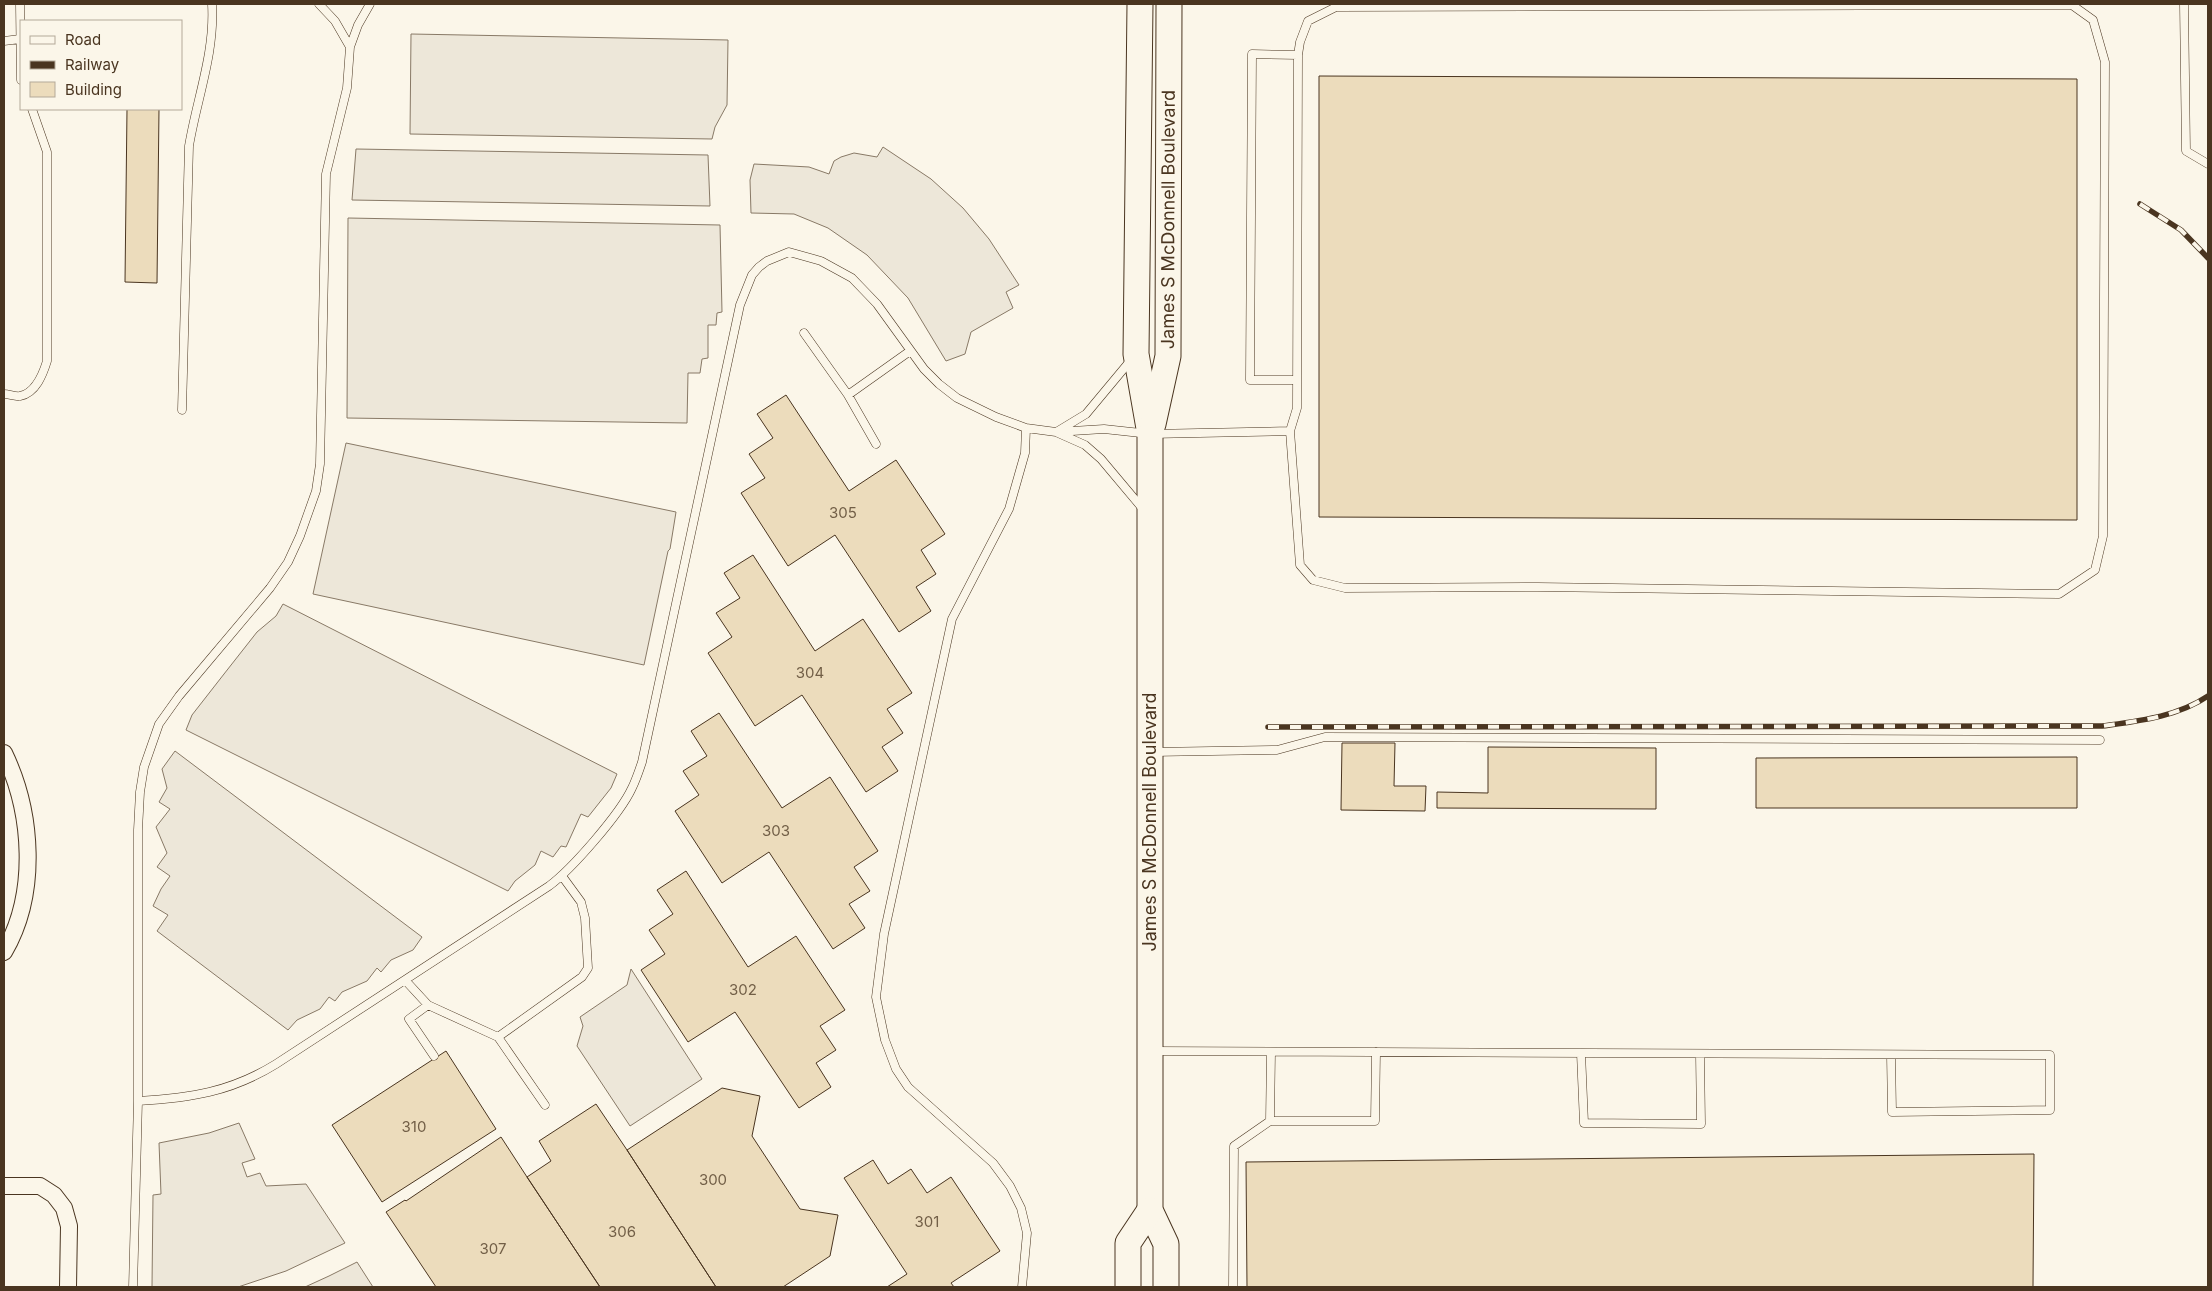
<svg xmlns="http://www.w3.org/2000/svg" width="2212" height="1291" font-family="Inter,sans-serif">
	<style>
		.parking { fill: #ede7d9; stroke: #887966 }
		.building { fill: #ecdcbc; stroke: #4a3520 }
		.lines { fill: none; stroke-linecap: round; stroke-linejoin: round }
		.lane-casing { stroke: #4a3520; stroke-width: 9 }
		.street-casing { stroke: #4a3520; stroke-width: 18 }
		.primary-casing { stroke: #4a3520; stroke-width: 27 }
		.lane { stroke: #fbf6e9; stroke-width: 8 }
		.street { stroke: #fbf6e9; stroke-width: 16 }
		.primary { stroke: #fbf6e9; stroke-width: 25 }
		.rail-casing { stroke: #4a3520; stroke-width: 5.5 }
		.rail { stroke: #fbf6e9; stroke-width: 4; stroke-dasharray: 11; stroke-linecap: butt }
		.labels { text-anchor: middle; stroke-width: 4; stroke-linejoin: round; paint-order: stroke }
		.number-label { font-size: 15px; fill: #725f47 }
		.street-label { font-size: 18px; fill: #4a3520; stroke: #fbf6e9 }
	</style>
	<rect width="100%" height="100%" fill="#fbf6e9"/>
	<path class="parking" d="M411,34L728,40L727,105L715,127L712,139L410,134Z
		M883,147L931,179L963,208L989,239L1019,285L1006,292L1013,308L971,332L965,354L946,361L908,298L867,255L828,228L794,214L751,213L750,180L754,164L809,167L829,174L834,161L841,157L854,153L877,157Z
		M356,149L708,155L710,206L352,200Z
		M348,218L720,225L722,312L717,313L716,325H708V358L702,359L700,373H688L687,423L347,418Z
		M346,443L676,512L670,549L668,551L644,665L313,594Z
		M283,604L617,774L611,788L588,817L581,814L566,847L561,846L553,857L541,851L535,865L515,881L508,891L186,730L192,715L224,674L257,632L276,616Z
		M175,751L422,937L413,950L391,960L381,972L377,968L367,981L342,992L335,1001L329,997L320,1009L297,1020L288,1030L157,931L168,915L153,906L161,889L170,876L157,867L167,853L156,827L170,809L159,802L167,788L162,769Z
		M631,969L702,1079L630,1126L577,1046L583,1026L580,1017L627,985Z
		M239,1123L255,1159L242,1163L247,1177L260,1173L266,1186L306,1184L345,1243L286,1271L238,1287H152L153,1195L161,1194L159,1143L209,1133Z
		M357,1262L373,1287H305L329,1276Z"/>
	<path class="building" d="M1319,76L2077,79V520L1319,517Z
		M127,109H159L157,283L125,282Z
		M786,395L849,491L896,460L945,534L921,550L936,574L916,587L931,611L899,632L835,535L788,566L741,493L765,478L749,454L773,438L757,414Z
		M753,555L815,651L863,619L912,693L887,709L903,733L882,747L898,771L866,792L802,695L755,726L708,653L732,637L716,613L740,598L724,573Z
		M719,713L782,808L830,777L878,851L854,867L870,891L849,904L865,928L833,949L769,852L722,883L675,811L699,795L683,771L707,756L691,731Z
		M1342,743H1395L1394,786H1426L1425,811L1341,810Z
		M1488,747L1656,748V809L1437,808V792L1488,793Z
		M2077,757V808H1756V758Z
		M686,871L748,967L796,936L845,1010L820,1026L836,1050L816,1063L831,1087L799,1108L735,1012L688,1042L641,970L665,954L649,930L673,914L657,890Z
		M446,1051L496,1129L382,1202L332,1125Z
		M722,1088L760,1096L752,1136L800,1209L838,1215L830,1256L783,1287H716L627,1150Z
		M596,1104L627,1150L716,1287H600L527,1177L551,1161L539,1141Z
		M501,1137L527,1177L600,1287H436L386,1212L405,1200L406,1201Z
		M2034,1154L2033,1287H1247L1246,1162Z
		M873,1160L888,1184L911,1169L927,1193L951,1177L1000,1251L951,1283L954,1287H887L907,1274L844,1178Z"/>
	<g class="lines">
		<g class="lane-casing">
			<path id="lane" d="M20,4L21,80
				M319,4L335,21L350,47
				M2184,4L2186,151L2208,164
				M4,41L20,39
				M804,333L848,395L876,444
				M1297,380H1250L1252,54L1298,55
				M4,394C9,394 16,397 20,396C36,393 43,374 47,361V152L32,109
				M848,395L910,351
				M182,410L189,146C197,98 215,53 212,4
				M1058,431L1086,414L1131,360
				M1058,433L1085,445L1101,459L1143,509
				M1152,752L1277,750L1325,737L2100,740
				M405,980L428,1005L498,1037L582,977L588,968L585,918L581,902L562,876
				M428,1005L409,1019L434,1056
				M498,1037L545,1105
				M1152,1051L2050,1055V1110L1892,1112L1891,1055
				M1581,1053L1584,1123L1701,1124L1700,1054
				M138,1101C190,1098 231,1092 276,1064L549,886C572,869 620,814 632,788C636,780 639,771 642,762L740,305L752,275L759,267L767,261L789,252L821,261L852,278L877,304L924,369L939,384L957,398L996,417L1026,428L1056,432L1104,429L1150,434L1290,431L1297,408L1298,55L1300,42L1308,21L1336,7L2072,5L2093,20L2105,62L2103,536L2095,570L2059,594L1538,587L1345,588L1313,580L1300,565L1290,431
				M1270,1121H1375L1376,1052
				M133,1287L138,1101V830L140,792L144,767L159,724L179,696L270,588L288,562L300,536L316,491L320,464L326,174L347,88L350,47L358,25L370,4
				M1022,1287L1027,1233L1021,1208L1010,1186L993,1163L908,1087L896,1069L885,1040L876,997L884,934L952,619L1009,509L1025,453L1026,428
				M1233,1287L1234,1146L1270,1121L1271,1052"/>
		</g>
		<g class="street-casing">
			<path id="street" d="M4,753C33,813 38,894 4,952
				M4,1186H40L54,1195L64,1208L69,1226L68,1287"/>
		</g>
		<g class="primary-casing">
			<g id="primary">
				<path d="M1140,4L1136,354L1150,434V1210L1166,1244V1287"/>
				<path id="s1" d="M1153,424L1168,356L1169,4"/>
				<path d="M1128,1287V1243L1150,1210"/>
			</g>
		</g>
		<use href="#lane" class="lane"/>
		<use href="#street" class="street"/>
		<use href="#primary" class="primary"/>
		<g class="rail-casing">
			<path id="rail" d="M2140,204L2181,230L2208,258
				M1268,727L2102,726C2138,721 2177,717 2208,696"/>
		</g>
		<use href="#rail" class="rail"/>
	</g>
	<g class="labels">
		<g class="number-label">
			<text x="843" y="518">305</text>
			<text x="810" y="678">304</text>
			<text x="776" y="836">303</text>
			<text x="743" y="995">302</text>
			<text x="414" y="1132">310</text>
			<text x="713" y="1185">300</text>
			<text x="927" y="1227">301</text>
			<text x="622" y="1237">306</text>
			<text x="493" y="1254">307</text>
		</g>
		<g class="street-label">
			<text dy="6" stroke="none"><textPath href="#s1" startOffset="206">James S McDonnell Boulevard</textPath></text>
			<text transform="translate(1150 822) rotate(-90)" y="6">James S McDonnell Boulevard</text>
		</g>
	</g>
	<rect width="2212" height="1291" fill="none" stroke="#4a3520" stroke-width="10"/>
	<rect x="20" y="20" width="162" height="90" fill="#fbf6e9" stroke="#b4a999"/>
	<rect x="30" y="36" width="25" height="8" fill="#fbf6e9" stroke="#b4a999"/>
	<text x="65" y="45" font-size="15" fill="#4a3520">Road</text>
	<rect x="30" y="61" width="25" height="8" fill="#4a3520" stroke="#b4a999"/>
	<text x="65" y="70" font-size="15" fill="#4a3520">Railway</text>
	<rect x="30" y="82" width="25" height="15" fill="#ecdcbc" stroke="#b4a999"/>
	<text x="65" y="95" font-size="15" fill="#4a3520">Building</text>
</svg>
